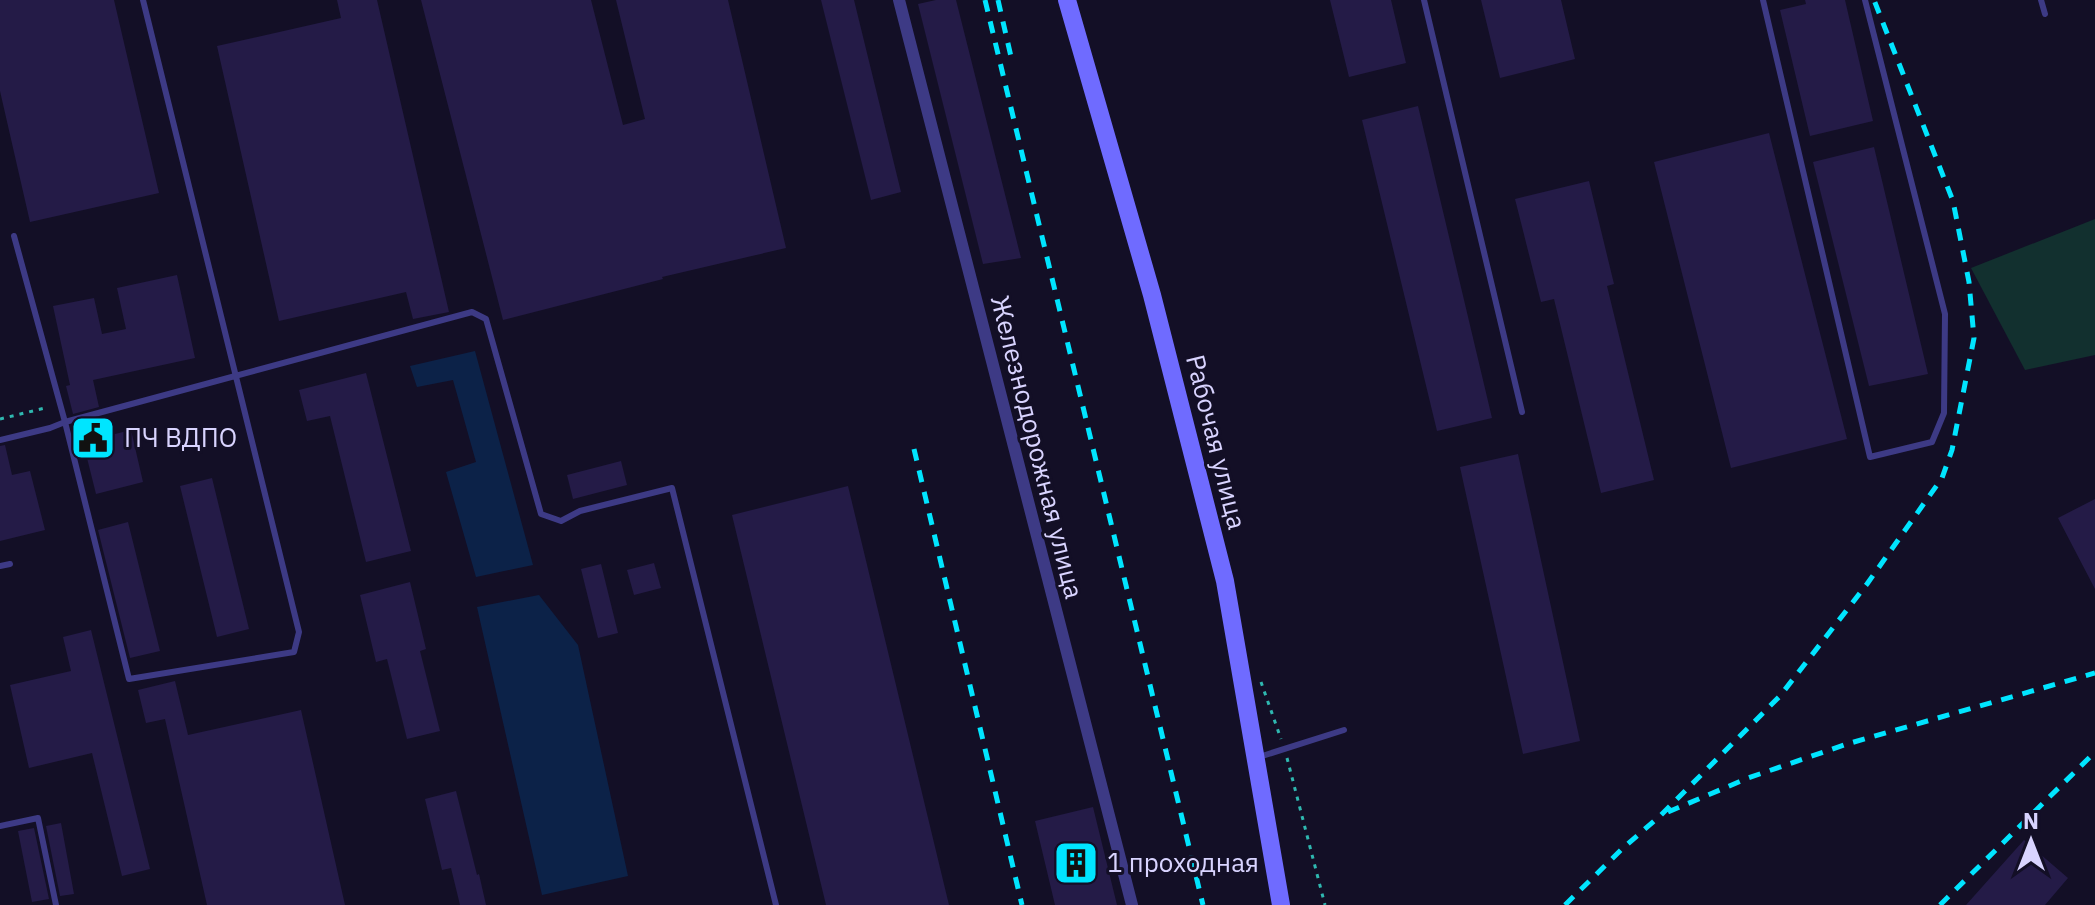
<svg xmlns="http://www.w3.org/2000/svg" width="2095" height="905" font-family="'IBM Plex Sans',sans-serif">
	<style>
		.green { fill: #12302f }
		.water { fill: #0c2248 }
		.building { fill: #241b47 }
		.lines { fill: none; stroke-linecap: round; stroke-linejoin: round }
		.path { stroke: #2fb8b0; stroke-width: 3; stroke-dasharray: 4 6; stroke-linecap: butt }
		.lane { stroke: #3d3a85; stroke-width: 6 }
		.street { stroke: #3d3a85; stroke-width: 12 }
		.secondary { stroke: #6f6bff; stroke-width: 18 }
		.rail { stroke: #00e5ff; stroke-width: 5; stroke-dasharray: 12 10; stroke-linecap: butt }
		.labels { text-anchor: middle; stroke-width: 6; stroke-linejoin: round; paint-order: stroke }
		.poi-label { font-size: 26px; fill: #d9d4ff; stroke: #130f26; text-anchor: start }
		.street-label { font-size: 26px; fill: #d9d4ff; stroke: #130f26 }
	</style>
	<rect width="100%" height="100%" fill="#130f26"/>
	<path class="green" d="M2095,219V355L2025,370L1971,268Z"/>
	<path class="water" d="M475,351L533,565L476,577L446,472L476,462L453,380L417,387L410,366Z
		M539,595L578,645L628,876L542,895L477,607Z"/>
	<path class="building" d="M0,0H114L159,193L30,222L0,91Z
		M337,0H377L449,312L413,319L406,292L279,321L217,46L341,18Z
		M421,0H591L623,125L645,119L616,0H728L786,248L662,277L663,279L503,320Z
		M821,0H854L901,192L871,200Z
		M936,0H956L1021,258L983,264L918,4Z
		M1330,0H1391L1406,63L1349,77Z
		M1481,0H1561L1575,59L1500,78Z
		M1805,0H1845L1873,121L1810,136L1780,10L1806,4Z
		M1418,106L1492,418L1437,431L1362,120Z
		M1769,133L1847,439L1731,468L1654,162Z
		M1874,147L1928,374L1869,386L1813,162Z
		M1589,181L1614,284L1607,286L1654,480L1601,493L1554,299L1541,302L1515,199Z
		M177,275L195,358L93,380L99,407L73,414L66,386L70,385L53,306L94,298L102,334L126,329L117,288Z
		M366,373L411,551L366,562L330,416L307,421L299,390Z
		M131,430L143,482L96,494L83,442Z
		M5,445L12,475L30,471L45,530L0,541V446Z
		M1518,454L1580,741L1523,754L1460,467Z
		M621,461L627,485L573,499L567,475Z
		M212,478L249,629L217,637L180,486Z
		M848,486L949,905H826L732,515Z
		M2095,499V589L2058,518Z
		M128,522L160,651L130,658L98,530Z
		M654,563L661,588L634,595L627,570Z
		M601,564L618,633L598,638L581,569Z
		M410,582L426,649L420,651L440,731L407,739L387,659L376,662L360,595Z
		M91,630L150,869L122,876L92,753L29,768L10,685L71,671L63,637Z
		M175,681L188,735L301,710L345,905H207L165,719L146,723L138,690Z
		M456,791L477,875L479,874L486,905H460L451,868L442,870L425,799Z
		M1093,807L1117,905H1055L1035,821Z
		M61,823L74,894L60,896L46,826Z
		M34,828L49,899L32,902L18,831Z
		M2024,840L2068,878L2045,905H1966Z"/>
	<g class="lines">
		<path class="path" d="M0,419L45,408
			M1261,682L1281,739
			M1287,758L1325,905"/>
		<path class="lane" d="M1424,0L1522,412
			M1763,0L1870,457L1932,442L1944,413L1945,314L1865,0
			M2041,0L2045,14
			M14,236L65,422L129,679L294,652L299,632L143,0
			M0,440L50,428L65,422L472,312L486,319L541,514L561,521L580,511L672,488L776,905
			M0,566L10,564
			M1259,757L1344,730
			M0,826L38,818L56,905"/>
		<path class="street" d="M899,0L1132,905"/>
		<path class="secondary" d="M1067,0L1152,295L1225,581L1281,905"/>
		<path class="rail" d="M985,0L1203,905
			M998,0L1012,61
			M914,449L1022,905
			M1668,812L1748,778L1847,744L2095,673
			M1565,905L1622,849L1661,815L1780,696L1867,584L1942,478L1952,450L1974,338L1969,282L1953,201L1874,0
			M1940,905L2095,752"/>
	</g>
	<defs>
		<g id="civic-square" transform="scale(2.3)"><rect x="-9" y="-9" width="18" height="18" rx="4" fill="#00e5ff" stroke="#130f26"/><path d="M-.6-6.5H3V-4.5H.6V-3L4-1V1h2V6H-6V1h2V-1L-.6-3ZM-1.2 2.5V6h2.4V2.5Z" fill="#111"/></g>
		<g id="building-square" transform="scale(2.3)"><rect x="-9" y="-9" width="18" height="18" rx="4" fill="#00e5ff" stroke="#130f26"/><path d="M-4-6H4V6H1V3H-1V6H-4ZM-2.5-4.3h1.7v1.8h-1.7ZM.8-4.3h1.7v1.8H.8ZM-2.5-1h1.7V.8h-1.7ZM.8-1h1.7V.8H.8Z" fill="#111"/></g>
	</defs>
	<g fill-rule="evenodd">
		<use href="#civic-square" x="93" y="438"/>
		<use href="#building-square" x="1076" y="863"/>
	</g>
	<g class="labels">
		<g class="poi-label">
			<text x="124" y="447">ПЧ ВДПО</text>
			<text x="1107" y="872">1 проходная</text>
		</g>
		<g class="street-label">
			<text transform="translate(1216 442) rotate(76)" y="9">Рабочая улица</text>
			<text transform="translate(1037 447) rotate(76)" y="9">Железнодорожная улица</text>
		</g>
	</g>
	<g transform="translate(2031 841)" stroke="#130f26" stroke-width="6" paint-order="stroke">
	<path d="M0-6L14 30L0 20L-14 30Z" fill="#d9d4ff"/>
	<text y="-12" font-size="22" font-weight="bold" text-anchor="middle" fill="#d9d4ff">N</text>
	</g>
</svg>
